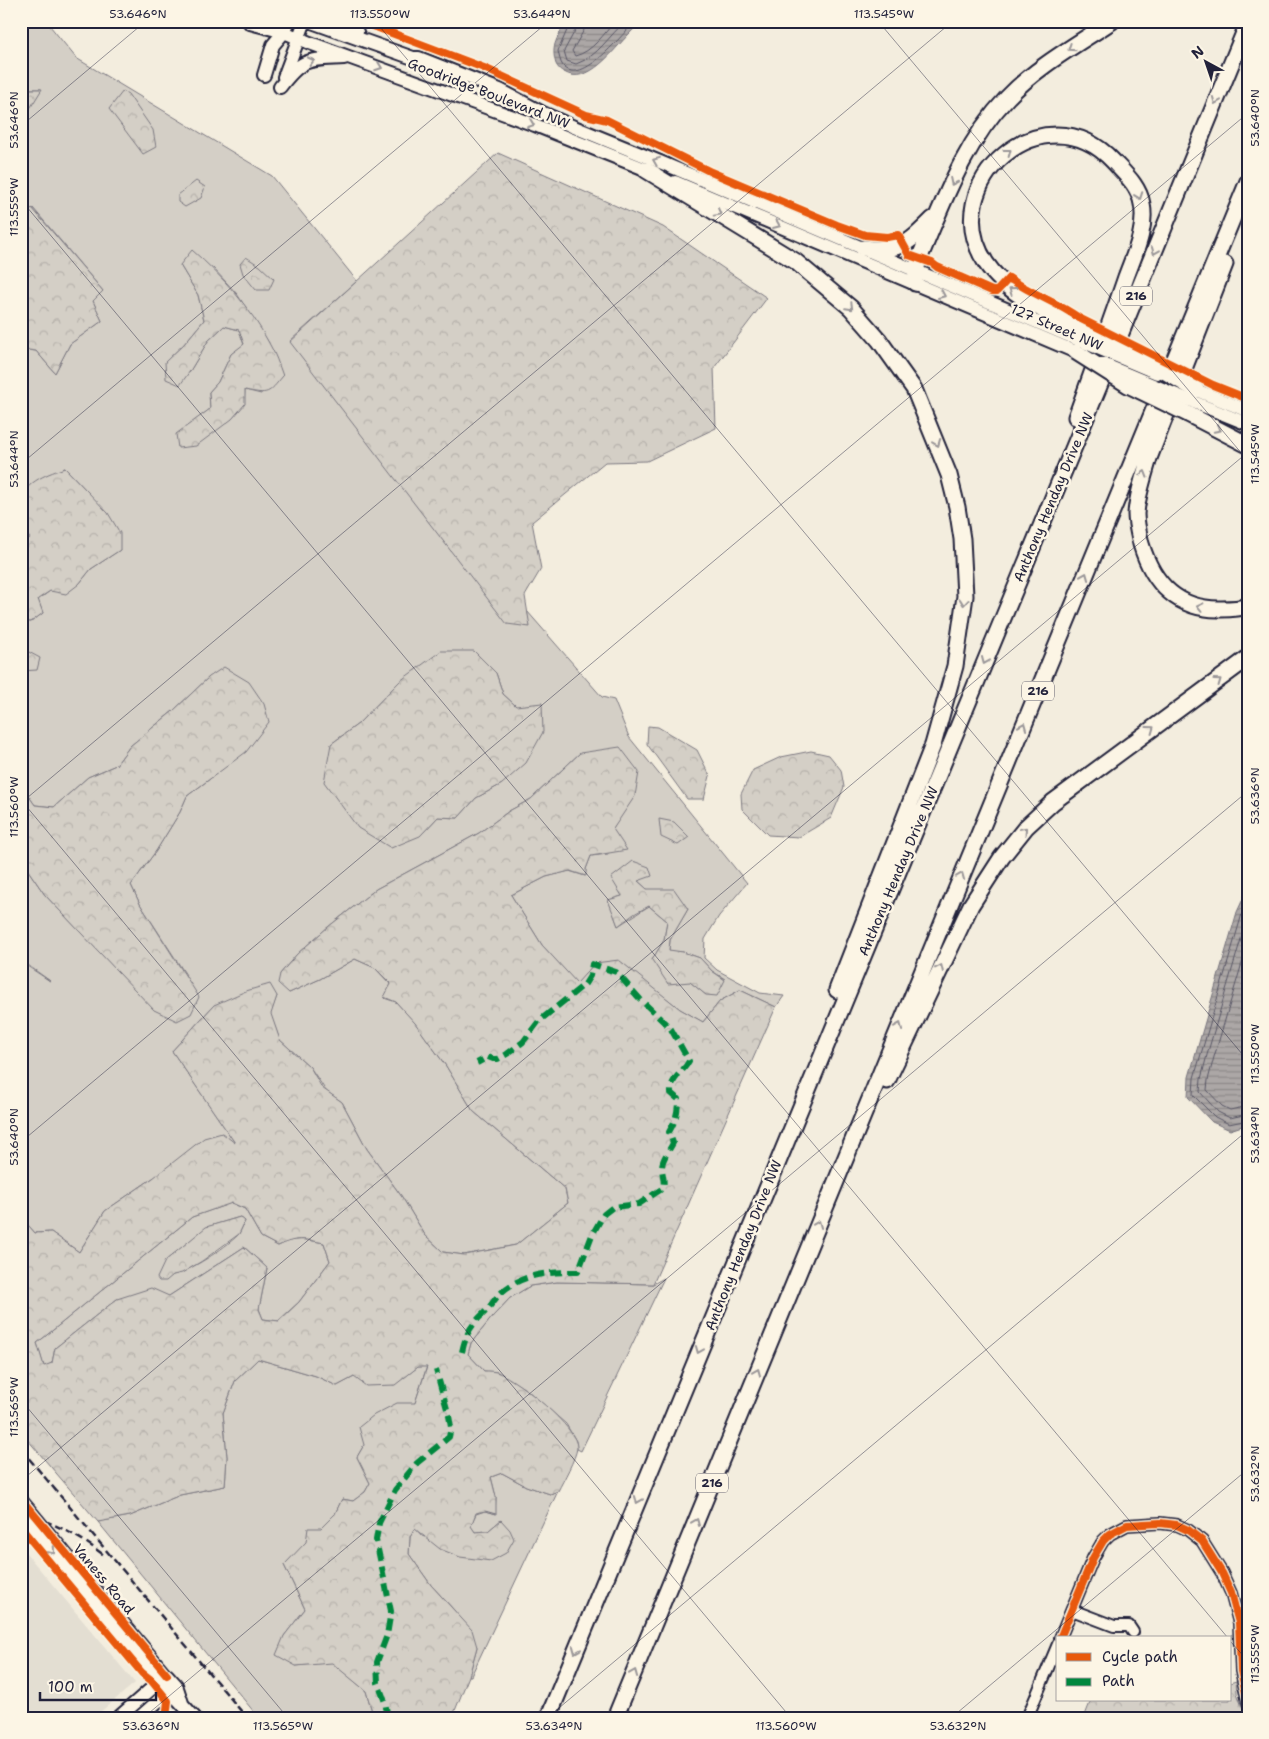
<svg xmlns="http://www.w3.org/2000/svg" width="1269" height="1739" font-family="'Shantell Sans',sans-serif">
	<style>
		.built { fill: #e3ded2 }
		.grass { fill: #d4cfc6; stroke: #7b7880; fill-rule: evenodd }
		.forest { fill: url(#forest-crowns); stroke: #7b7880; fill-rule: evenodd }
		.water { fill: url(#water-rules); stroke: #75727b }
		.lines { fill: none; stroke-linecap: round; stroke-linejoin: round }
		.shore { stroke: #595766; stroke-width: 1 }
		.minor-casing { stroke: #22223b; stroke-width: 14 }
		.major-casing { stroke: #22223b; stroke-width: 16 }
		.highway-casing { stroke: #22223b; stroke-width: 19 }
		.minor { stroke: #fcf5e5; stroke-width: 10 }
		.major { stroke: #fcf5e5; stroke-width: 12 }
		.highway { stroke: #fcf5e5; stroke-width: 15 }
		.rail { stroke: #22223b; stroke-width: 2.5; stroke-dasharray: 8 4; stroke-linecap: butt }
		.major-bridge-casing { stroke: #22223b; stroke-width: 16; stroke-linecap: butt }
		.highway-bridge-casing { stroke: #22223b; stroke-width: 19; stroke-linecap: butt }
		.major-bridge { stroke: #fcf5e5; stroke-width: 12 }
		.highway-bridge { stroke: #fcf5e5; stroke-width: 15 }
		.quiet { stroke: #00873e; stroke-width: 6; stroke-dasharray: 12 6; stroke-linecap: butt }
		.cycleway-casing { stroke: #fcf5e5; stroke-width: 11 }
		.cycleway { stroke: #e8590c; stroke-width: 8 }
		.oneway { stroke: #9a9698 }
		.ticks { fill: none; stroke: #22223b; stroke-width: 1; stroke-opacity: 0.45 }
		.labels { text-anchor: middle; stroke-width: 5; stroke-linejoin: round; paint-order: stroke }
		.shield { fill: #fcf5e5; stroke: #63616e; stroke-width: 1 }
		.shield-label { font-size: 12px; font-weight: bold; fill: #22223b }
		.street-label { font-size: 14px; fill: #22223b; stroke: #fcf5e5 }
		.neatline { fill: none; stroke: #22223b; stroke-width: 2 }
		.ticks-label { font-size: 12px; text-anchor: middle; fill: #22223b }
	</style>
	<defs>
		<pattern id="forest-crowns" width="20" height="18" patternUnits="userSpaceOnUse" patternTransform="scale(1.25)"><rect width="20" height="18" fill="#d4cfc6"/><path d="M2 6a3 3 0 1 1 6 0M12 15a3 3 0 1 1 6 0" fill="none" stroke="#b6b1ab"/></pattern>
		<pattern id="water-rules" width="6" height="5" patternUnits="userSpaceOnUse" patternTransform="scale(1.25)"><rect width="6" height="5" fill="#aca7a6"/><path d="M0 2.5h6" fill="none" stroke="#8c8888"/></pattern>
	</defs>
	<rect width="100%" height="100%" fill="#f3edde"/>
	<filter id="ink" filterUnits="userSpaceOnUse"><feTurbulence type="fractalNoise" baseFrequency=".02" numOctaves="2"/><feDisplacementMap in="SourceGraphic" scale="10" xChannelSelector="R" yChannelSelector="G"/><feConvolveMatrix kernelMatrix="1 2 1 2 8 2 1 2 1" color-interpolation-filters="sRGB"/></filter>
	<g filter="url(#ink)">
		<path class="built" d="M21,1547L135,1683L93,1718H21Z"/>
		<path class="grass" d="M21,21H46L76,58L272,176L357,281L290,341L529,627L527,611L602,697L614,700L629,737L747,883L719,916L705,939L704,958L717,970L760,993L784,996L776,1007L740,990L720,1001L703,1022L680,1009L653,988L595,963L577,984L542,945L511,895L546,877L569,871L585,876L586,869L591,856L608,854L613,829L619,817L580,753L531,799L509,811L479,833L376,889L328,927L297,954L280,974L289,993L320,979L355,959L375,968L391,985L384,998L396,1002L413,1020L446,1066L473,1111L565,1189L568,1203L516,1245L464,1255L443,1252L425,1235L402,1197L367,1149L342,1102L326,1091L310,1067L280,1040L270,1014L277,996L214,1005L172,1051L236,1144L153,1178L105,1211L79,1252L51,1232L35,1233L21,1217V962L50,981L21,960V860L45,895L154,1009L186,975L140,904L131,885L156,851L180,812L187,796L210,779L209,677L173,711L130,746L116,765L88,777L54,807L35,805L21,785V670L25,650H21V621L31,622L43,613L38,600L50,591L79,584L91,569L120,550L86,490L65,468L27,488L21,498V349L36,351L55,373L70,344L102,321L93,301L103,291L33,208L21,219V123L41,89H24L21,91ZM180,265L213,268L237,294L269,343L261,394L245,390L244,404L232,419L176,435L210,409L209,392L218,382L231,354L244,345L239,330L224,326L208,341L190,371L165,362L184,344L204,320L198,295ZM496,673L503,694L516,706L502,784L476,798L458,818L438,817L420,836L331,744L358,724L400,681ZM649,867L637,880L647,889L688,909L670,940L669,951L683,952L700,958L712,971L725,979L706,995L690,982L652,960L664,940L667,921L649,906L618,926L609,900L622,896Z
			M231,1203L245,1209L261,1237L278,1246C297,1237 304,1239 324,1243L330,1261L299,1302L278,1321L263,1319L259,1309L267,1268L244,1247L169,1296L117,1299L55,1348L52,1363L44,1367L37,1343L192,1217ZM240,1217L245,1221C243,1225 241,1231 238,1235C225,1248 190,1271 173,1275L165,1261L207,1227Z
			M664,1278L581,1451L577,1449L576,1441L566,1424L527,1390L498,1372L484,1371L468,1354L471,1343L493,1316L510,1298L530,1286L557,1282L653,1284Z
			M258,1359L316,1376L337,1386L354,1377L394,1385L418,1367L427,1366L415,1403L364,1445L357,1457L370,1483L365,1492L353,1501L342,1499L335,1514L284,1565L305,1609L284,1636L296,1666L332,1662L366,1691L374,1718H259L98,1522L130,1516L180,1495L225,1486L227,1457L223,1413L235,1381Z
			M502,1473L526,1486L550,1494L558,1491L471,1676H469L477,1647L454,1610L431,1585L409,1554L410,1537L415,1528L422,1536L491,1561L501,1520L488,1531L475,1532L470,1526L476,1514L485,1511L495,1514L496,1497L491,1477Z"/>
		<path class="forest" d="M24,89H42L21,123V91Z
			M123,91L128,94L153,130L156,147L143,154L109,109Z
			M498,153L663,227L767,298L714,368L716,428L647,461L605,462L532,522L541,569L525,596L530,627L507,624L290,342Z
			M196,181L205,187L201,198L185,207L178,202V195Z
			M32,208L103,291L93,301L102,321L70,344L55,373L36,351L21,349V219Z
			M192,250C223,277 250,307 269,343C275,353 279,365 283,376C268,394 269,395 245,390V404L232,419L196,446L178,448L176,434L210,409L209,392L218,382L231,354L244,344L239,330L224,326L208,341L190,371L180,385L166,379L165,362L184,344L204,320L198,295L180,265Z
			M246,257L260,266L274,279L269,290H256L243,274L240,264Z
			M65,468L108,513L120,533V550L91,569L79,584L66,594L50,591L38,599L43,613L31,622L21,621V547L30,538L21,528C21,519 20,509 21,500C25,481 50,473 65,468Z
			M21,650H25L40,658L37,670L21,671Z
			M441,651H474L496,673L503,694L516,706L542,703L543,732L526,763L502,784L476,798L458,818L438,817L420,836L391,848L358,828L324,782L331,744L358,724L400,681Z
			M224,667L249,682L264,704L269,722L246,752L187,796L180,812L156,851L131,885L140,904L199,997L191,1014L177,1021L154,1010L45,895L21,860V785L35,805L54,807L88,777L116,765L130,746L172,712L209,677Z
			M648,726L658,727L697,750L710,776L704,799H687L647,744Z
			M620,747L639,772L635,796L613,829L627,850L591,856L586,869V876L570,871L546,877L511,895L542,945L577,983L595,963L619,960L680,1009L703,1022L720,1001L740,990L776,1007L653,1284L557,1282L530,1286L510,1298L493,1316L471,1343L468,1354L484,1371C488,1371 495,1371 499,1373C517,1380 579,1428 577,1448C576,1458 563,1481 558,1491L550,1494L526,1486L502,1473L491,1477L496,1497V1514L485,1511L476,1513L471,1526L475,1532L488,1531L501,1520L510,1530L514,1539L506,1553L491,1561L460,1557L440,1549L415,1529L410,1537L409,1554L431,1585L472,1630L477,1647L469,1676L452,1718H374L366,1691L332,1663L296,1666L276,1655L284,1636L305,1609L284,1565L306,1542L308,1528H321L335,1514L342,1499L353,1501L365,1492L370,1483L357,1457L364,1445L359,1427L374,1415L397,1403H415L427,1367H418L395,1385L366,1386L354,1377L337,1386L316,1376L258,1359L235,1381L223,1413L227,1457L225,1486L180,1495L130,1516L98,1522L21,1432V1217L35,1233L51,1232L79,1252L105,1211L153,1178L204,1138L222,1133L235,1143L172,1051L214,1005L246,991L270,984L277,996L271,1014L280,1040L310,1067L322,1088L342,1102L367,1149L402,1197L425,1235L443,1252L464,1255L516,1245L568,1203L565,1189L473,1111L446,1066L415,1023L396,1002L384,997L391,984L375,968L355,959L320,979L289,993L278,983L280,974L297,954L328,927L376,889L479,833L509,811L531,799L580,753ZM232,1203L245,1209L261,1237L278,1246C296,1237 305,1239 324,1243L330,1261L299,1302L279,1321L263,1319L259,1309L267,1268L244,1247L169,1296L151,1288L117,1299L55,1348L52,1363L44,1366L37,1343L192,1217Z
			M811,751L829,755L841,770L844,787L831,818L799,837L768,835L742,809L741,794L753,770L781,757Z
			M659,819L674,822L689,837L678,845L661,837Z
			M633,861L649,867L652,876L638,881L647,889H674L688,909L670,940L669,950L683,952L700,958L712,971L725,980L717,996L706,995L690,982L668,984L652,960L664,940L667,921L649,906L634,914L618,926L608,900L622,896L611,878Z
			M240,1217L245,1221L239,1234L202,1261L182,1273L173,1275L166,1281H159L157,1278L165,1261L206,1227Z
			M1236,1681L1237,1693L1244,1712L1237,1718H1084L1091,1700H1230V1683Z"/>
		<path class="water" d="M567,21H643C638,26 633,29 629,34C614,49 588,87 564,72C560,70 558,68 556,64C550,45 558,37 567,21Z
			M1248,888V1124L1230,1130L1212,1122L1188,1097L1189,1077L1237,912Z"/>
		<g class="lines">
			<path class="shore" d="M571,21L558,51C559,55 560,62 563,66C582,88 623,32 636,21
				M577,21V27L564,51L567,61L576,64C599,56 608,36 626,21
				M585,21L584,30L572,51L575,56C592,52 604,34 615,21
				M1248,900L1242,914L1201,1054L1194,1078L1193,1095L1215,1117L1229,1124L1248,1120
				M1248,915L1207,1055L1201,1079L1200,1092L1218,1112L1230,1118L1248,1114
				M1248,943L1214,1057L1208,1080L1207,1090L1222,1106L1230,1110L1248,1106"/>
			<g class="minor-casing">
				<path id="minor" d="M21,1499L167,1675
					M21,1513L160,1680
					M1072,1610L1114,1626H1129L1133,1632
					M1060,1638L1093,1558L1103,1541L1110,1534L1127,1525L1160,1523L1177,1525L1188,1530L1202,1541L1222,1573L1231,1593L1239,1623L1241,1671L1248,1702
					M1027,1718L1058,1644"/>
			</g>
			<g class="major-casing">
				<path id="major" d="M309,21L413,58H419L500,90L543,113L574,127L660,162L1086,343
					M339,21L357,32
					M250,23L284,32L310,43L535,125L655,173
					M264,75L273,45L284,32L289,21
					M284,77L305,21
					M280,87C303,57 308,60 344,58
					M675,182L1076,352
					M1196,390L1248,411
					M1191,401L1248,424
					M160,1680L195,1718
					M118,1718L167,1675L176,1685L182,1703
					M139,1718L175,1686"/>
			</g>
			<g class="highway-casing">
				<path id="highway" d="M646,170L795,261L851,308L879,340L914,389L949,475L957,507L962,539L965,596L955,666L933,745L837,990
					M863,248C900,252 907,245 933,219
					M1225,264L1149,458C1144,476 1137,495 1136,514C1136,524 1139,535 1141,544C1153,584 1178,610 1221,609C1230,609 1239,609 1248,606
					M915,283L916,271L919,259C943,203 964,143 1007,98C1036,67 1076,45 1112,21
					M1188,414L1248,445
					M1076,417C1093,370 1110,324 1126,277C1134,255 1147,229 1142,204C1139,186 1125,174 1113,161C1044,88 934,184 986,263C1006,293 1053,318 1086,330
					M887,1081L971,905L1002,857L1026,827L1053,802L1248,658
					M548,1718C781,1153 1017,589 1248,23
					M615,1718L1248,181"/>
			</g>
			<use href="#minor" class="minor"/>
			<use href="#major" class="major"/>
			<use href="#highway" class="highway"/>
			<path class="rail" d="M21,1449L247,1718
				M21,1514C53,1521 79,1536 105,1556"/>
			<g class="major-bridge-casing">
				<path id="major-bridge" d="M1086,343L1157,373
					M1103,364L1191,401"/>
			</g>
			<g class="highway-bridge-casing">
				<path id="highway-bridge" d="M1086,330L1142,358L1196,390
					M1076,352L1128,385L1188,414"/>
			</g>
			<use href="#major-bridge" class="major-bridge"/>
			<use href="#highway-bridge" class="highway-bridge"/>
			<path class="quiet" d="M462,1352C467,1330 471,1326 487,1310C492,1304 496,1297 502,1292C523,1273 551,1272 578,1272L592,1235L604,1214L613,1207L639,1204L663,1188C665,1178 662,1176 662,1167C662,1159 669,1151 673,1143L669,1132C676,1120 678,1112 678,1099L671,1093C670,1078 683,1073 689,1061L671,1029L641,1000L616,972L592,964L590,976L585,984L539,1021L523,1042L507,1054L498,1059H493L488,1057L477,1063
				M388,1718L385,1702L378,1683L377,1662L387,1635L391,1611L376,1540L379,1523L395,1490L417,1463L449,1437L451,1427L449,1416L436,1370"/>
			<g class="cycleway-casing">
				<path id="cycleway" d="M360,21L484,68L586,115L607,120L711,172L837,225L865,235L887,237L898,235L909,255L932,263L937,267L992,291H997L1009,278C1031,294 1057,302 1079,318L1213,385L1248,399
					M21,1499L167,1675
					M21,1528L142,1673L151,1680L168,1701L166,1718
					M1060,1638L1093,1558L1103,1541L1110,1534L1127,1525L1160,1523L1177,1525L1188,1530L1202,1541L1222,1573L1231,1593L1239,1623L1241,1671L1248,1702"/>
			</g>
			<use href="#cycleway" class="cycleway"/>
		</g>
		<defs><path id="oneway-chevron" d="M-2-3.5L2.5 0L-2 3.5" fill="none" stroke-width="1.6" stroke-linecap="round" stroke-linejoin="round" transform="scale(1.25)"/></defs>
		<g class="oneway">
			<use href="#oneway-chevron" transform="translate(1071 48) rotate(146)"/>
			<use href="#oneway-chevron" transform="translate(311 61) rotate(-14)"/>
			<use href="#oneway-chevron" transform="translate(379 67) rotate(20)"/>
			<use href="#oneway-chevron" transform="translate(1216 101) rotate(112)"/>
			<use href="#oneway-chevron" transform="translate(531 124) rotate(21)"/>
			<use href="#oneway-chevron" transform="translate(1008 152) rotate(-37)"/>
			<use href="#oneway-chevron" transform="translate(656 161) rotate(-158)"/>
			<use href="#oneway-chevron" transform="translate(953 182) rotate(116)"/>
			<use href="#oneway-chevron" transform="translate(1139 196) rotate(70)"/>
			<use href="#oneway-chevron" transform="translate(718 213) rotate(29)"/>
			<use href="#oneway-chevron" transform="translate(777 225) rotate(23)"/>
			<use href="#oneway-chevron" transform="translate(1155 251) rotate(112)"/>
			<use href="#oneway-chevron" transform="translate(1012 290) rotate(-144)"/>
			<use href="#oneway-chevron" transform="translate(942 295) rotate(23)"/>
			<use href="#oneway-chevron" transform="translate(850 307) rotate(45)"/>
			<use href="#oneway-chevron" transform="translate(1218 429) rotate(28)"/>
			<use href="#oneway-chevron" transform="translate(937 443) rotate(68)"/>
			<use href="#oneway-chevron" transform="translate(1144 474) rotate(-73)"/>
			<use href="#oneway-chevron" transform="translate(1085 576) rotate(-68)"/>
			<use href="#oneway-chevron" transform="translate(964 602) rotate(96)"/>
			<use href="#oneway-chevron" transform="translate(1200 607) rotate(-167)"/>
			<use href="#oneway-chevron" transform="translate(985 661) rotate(113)"/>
			<use href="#oneway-chevron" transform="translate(1218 681) rotate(-36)"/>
			<use href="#oneway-chevron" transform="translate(1023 726) rotate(-68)"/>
			<use href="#oneway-chevron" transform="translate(1151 729) rotate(-36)"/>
			<use href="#oneway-chevron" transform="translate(1024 830) rotate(-48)"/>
			<use href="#oneway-chevron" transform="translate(961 876) rotate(-68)"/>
			<use href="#oneway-chevron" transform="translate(940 968) rotate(-65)"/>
			<use href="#oneway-chevron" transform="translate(899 1026) rotate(-68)"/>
			<use href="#oneway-chevron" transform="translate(818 1224) rotate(-68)"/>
			<use href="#oneway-chevron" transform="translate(699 1350) rotate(112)"/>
			<use href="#oneway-chevron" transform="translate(757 1372) rotate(-68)"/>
			<use href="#oneway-chevron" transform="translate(638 1500) rotate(112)"/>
			<use href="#oneway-chevron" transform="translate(696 1522) rotate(-68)"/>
			<use href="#oneway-chevron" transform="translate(52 1551) rotate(50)"/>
			<use href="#oneway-chevron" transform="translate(576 1650) rotate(112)"/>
			<use href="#oneway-chevron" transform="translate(634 1673) rotate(-68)"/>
		</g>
	</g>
	<path class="ticks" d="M375,21L1248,1061M878,21L1248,461M21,126L146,21M21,200L1228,1638M21,464L549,21M21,800L791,1718M21,803L953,21M21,1142L1248,113M21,1400L288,1718M21,1481L1248,452M1230,1641L1248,1661M143,1718L1248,791M547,1718L1248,1130M951,1718L1248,1469"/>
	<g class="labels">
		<g class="shield">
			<rect x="1120" y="286.5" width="32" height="19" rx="4"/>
			<rect x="1022" y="681.5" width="32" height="19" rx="4"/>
			<rect x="696" y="1473.5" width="32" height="19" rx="4"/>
		</g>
		<g class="shield-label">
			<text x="1136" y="300">216</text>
			<text x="1038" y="695">216</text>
			<text x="712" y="1487">216</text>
		</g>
		<g class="street-label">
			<text transform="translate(489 93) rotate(21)" y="5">Goodridge Boulevard NW</text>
			<text transform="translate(1057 327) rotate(23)" y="5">127 Street NW</text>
			<text transform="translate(1053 497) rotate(-67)" y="5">Anthony Henday Drive NW</text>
			<text transform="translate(898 871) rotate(-67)" y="5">Anthony Henday Drive NW</text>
			<text transform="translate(743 1245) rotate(-68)" y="5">Anthony Henday Drive NW</text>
			<text transform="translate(104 1579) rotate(50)" y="5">Vaness Road</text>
		</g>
	</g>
	<rect width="1269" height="1739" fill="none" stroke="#fcf5e5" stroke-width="55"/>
	<rect x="1056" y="1636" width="175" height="65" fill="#fcf5e5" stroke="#a5a1a1"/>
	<rect x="1066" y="1653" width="25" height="8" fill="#e8590c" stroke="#a5a1a1"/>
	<text x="1102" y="1662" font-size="15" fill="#22223b">Cycle path</text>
	<rect x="1066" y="1678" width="25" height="8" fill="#00873e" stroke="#a5a1a1"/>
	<text x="1102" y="1686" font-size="15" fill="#22223b">Path</text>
	<g transform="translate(1206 62) rotate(320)" stroke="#fcf5e5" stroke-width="4" paint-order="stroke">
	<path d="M0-4L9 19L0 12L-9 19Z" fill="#22223b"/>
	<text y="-8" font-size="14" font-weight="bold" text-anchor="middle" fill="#22223b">N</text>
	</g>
	<path d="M40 1692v8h116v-8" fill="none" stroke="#22223b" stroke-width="2.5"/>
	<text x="48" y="1692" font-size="15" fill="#22223b" stroke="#fcf5e5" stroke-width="4" paint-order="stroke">100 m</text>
	<rect x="28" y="28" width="1214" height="1684" class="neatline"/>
	<g class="ticks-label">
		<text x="138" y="18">53.646°N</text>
		<text x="380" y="18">113.550°W</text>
		<text x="542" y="18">53.644°N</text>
		<text x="884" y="18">113.545°W</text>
		<text transform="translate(1255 118) rotate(-90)" y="4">53.640°N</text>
		<text transform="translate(14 120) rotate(-90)" y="4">53.646°N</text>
		<text transform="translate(14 207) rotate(-90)" y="4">113.555°W</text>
		<text transform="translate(1255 454) rotate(-90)" y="4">113.545°W</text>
		<text transform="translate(14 459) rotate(-90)" y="4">53.644°N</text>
		<text transform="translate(1255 796) rotate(-90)" y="4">53.636°N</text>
		<text transform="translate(14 807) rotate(-90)" y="4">113.560°W</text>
		<text transform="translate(1255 1054) rotate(-90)" y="4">113.550°W</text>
		<text transform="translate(1255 1135) rotate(-90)" y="4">53.634°N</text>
		<text transform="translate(14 1137) rotate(-90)" y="4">53.640°N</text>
		<text transform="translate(14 1407) rotate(-90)" y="4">113.565°W</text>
		<text transform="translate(1255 1474) rotate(-90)" y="4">53.632°N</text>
		<text transform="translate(1255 1654) rotate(-90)" y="4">113.555°W</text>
		<text x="151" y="1730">53.636°N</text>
		<text x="283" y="1730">113.565°W</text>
		<text x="554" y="1730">53.634°N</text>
		<text x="786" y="1730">113.560°W</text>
		<text x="958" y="1730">53.632°N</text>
	</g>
</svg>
